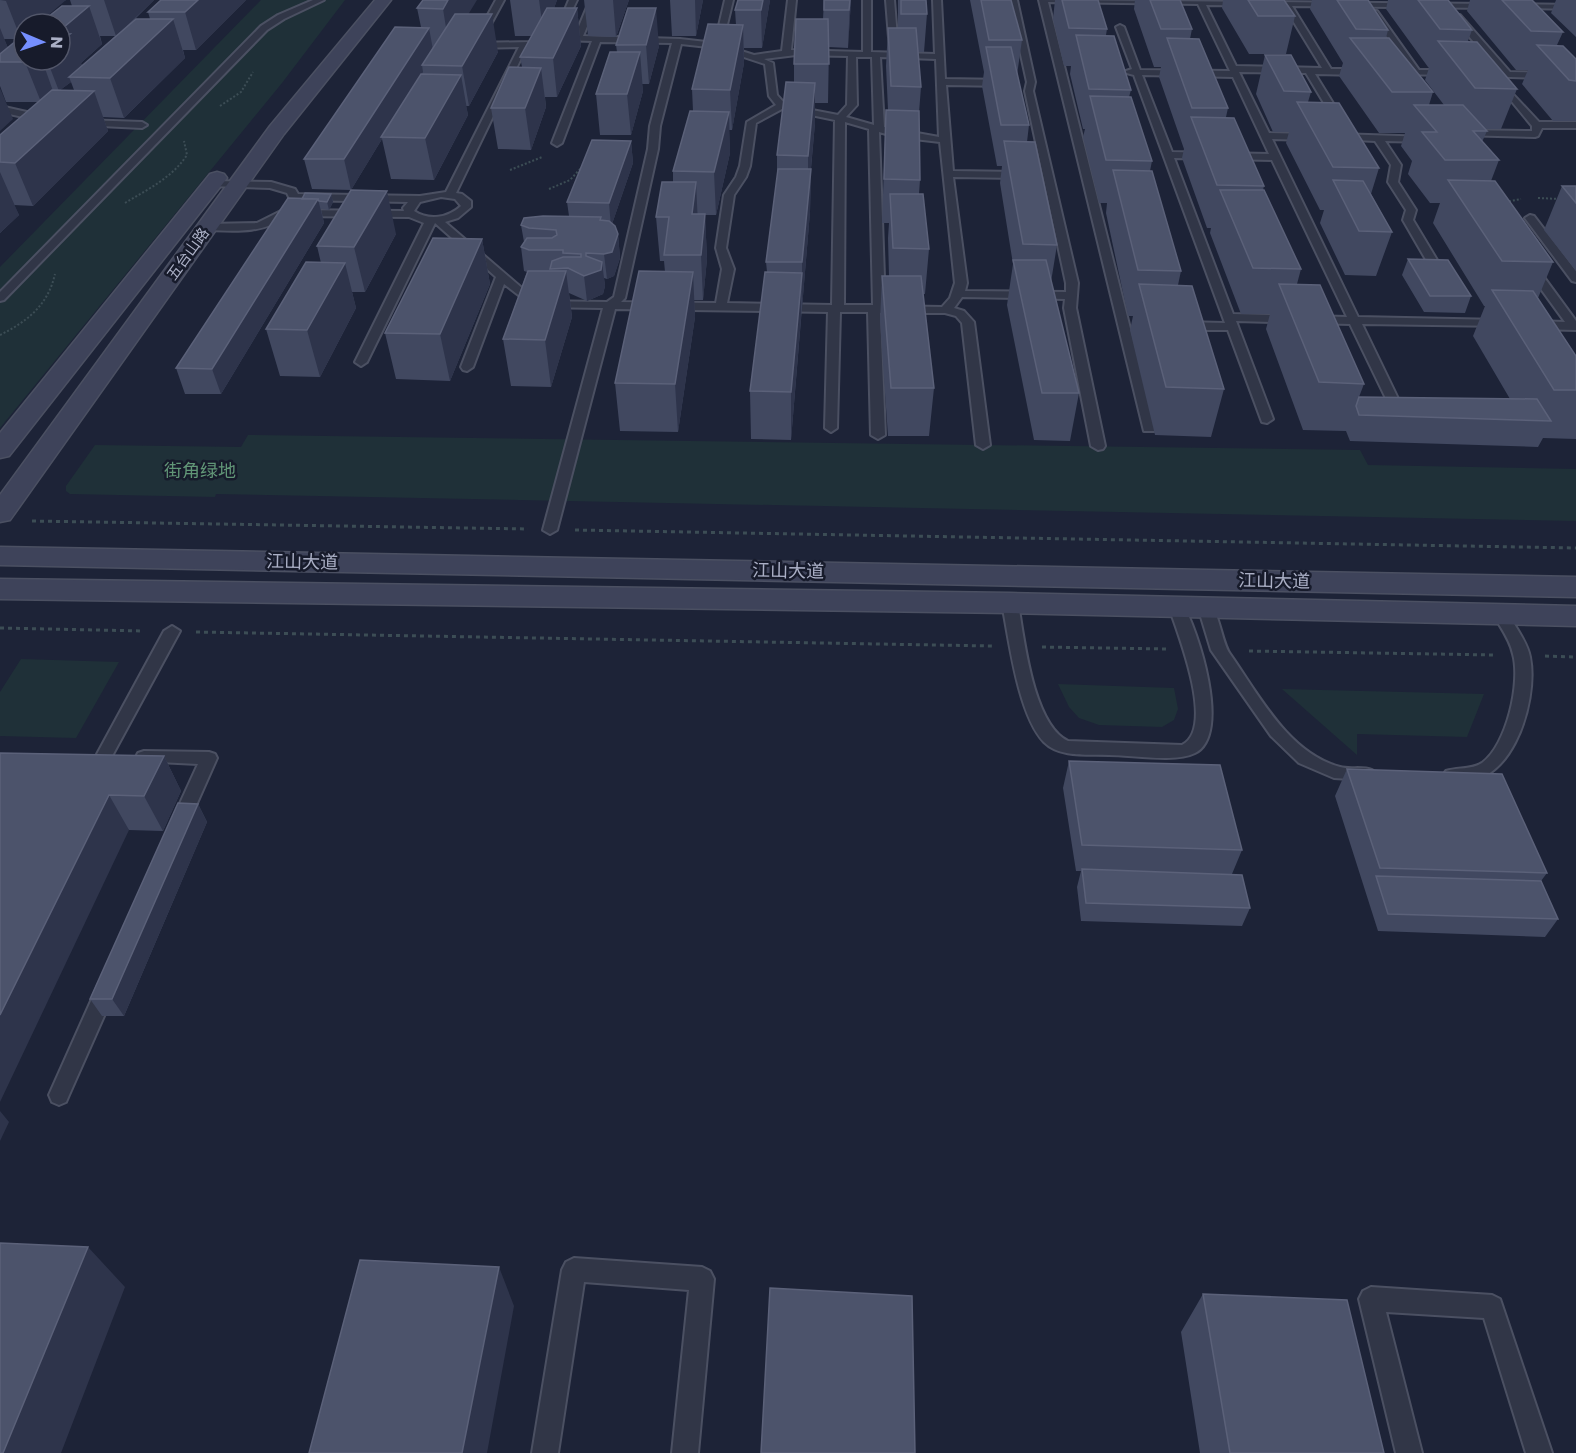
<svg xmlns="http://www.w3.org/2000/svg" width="1576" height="1453" font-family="Poppins,'Noto Sans SC',sans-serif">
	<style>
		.green { fill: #1f3038 }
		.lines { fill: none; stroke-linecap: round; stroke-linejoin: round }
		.service-casing { stroke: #4b5062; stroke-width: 4 }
		.secondary-casing { stroke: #4b5062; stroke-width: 3 }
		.path-far1 { stroke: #3c4d55; stroke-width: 2; stroke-dasharray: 2 2; stroke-linecap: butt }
		.path { stroke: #3c4d55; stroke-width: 3; stroke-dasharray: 4 4; stroke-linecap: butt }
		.service { fill: #313647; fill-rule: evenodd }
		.secondary { fill: #3e435a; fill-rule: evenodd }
		.wall { fill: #414860; fill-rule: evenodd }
		.shaded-wall { fill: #2e344b }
		.building { fill: #4c536b; stroke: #5b6179; stroke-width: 1.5 }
		.labels { text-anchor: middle; stroke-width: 5; stroke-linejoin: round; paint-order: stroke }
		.far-street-label { font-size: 15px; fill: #aaafc5; stroke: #171b2b }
		.park-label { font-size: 18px; fill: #619677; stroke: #171b2b }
		.street-label { font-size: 18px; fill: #aaafc5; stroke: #171b2b }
	</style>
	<rect width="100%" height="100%" fill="#1d2337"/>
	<path class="green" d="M261,0H345L282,83L0,428V267Z
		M248,435L1360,450L1368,465L1576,469V521L216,494L215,497L70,494L66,491V486L95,445L241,447Z
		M21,659L119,662L76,738L0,736V692Z
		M1058,684L1174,688L1178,709L1174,720L1162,727L1099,725L1079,718L1069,707Z
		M1282,689L1484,694L1467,737L1357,734V755Z"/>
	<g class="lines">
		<g class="service-casing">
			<path id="service" d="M313,0H324L284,19L267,30L4,300L0,301V292L261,26L278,15Z
				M496,0H504L485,35H479L478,33Z
				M569,0H577L564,27L557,29Z
				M590,0H598L583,36L680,39L715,43L725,0H733L722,45L754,55L782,51L788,0H796L791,50L863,52V0H871V52L935,54L933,0H941L945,79L1006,80L1010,83L1006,86L946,85L953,171L1023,172L1028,175L1023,178L953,177L967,283L965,291L1066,292V283L1025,91L1027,82L1009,0H1017L1035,82L1033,91L1078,283L1076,308L1105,446L1103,449L1098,450L1091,446L1064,308L1065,299L962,297L954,308L964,311L974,322L990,445L983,449L976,445L962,323L956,316L945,313H880L885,435L878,439L871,435L868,312H840L837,428L831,432L825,428L828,312L615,309L557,530L550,534L543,530L603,308L534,307L504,284L473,367L467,371L463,370L461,367L496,277L435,223L367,362L361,366L355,362L424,223L409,217L286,216C264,234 234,231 208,230L203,227L208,224L257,223L283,210L404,211L403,208L408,202L294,200L290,199L287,193L270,188L208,186V182L212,181L271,182L295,189L298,194L420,196L446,192L519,47L474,48L471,47V43L531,42L544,38L575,36ZM559,40L592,41L552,143L557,146L562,143L600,42L672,43L650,126L648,149L614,297L607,302L537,301L445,222L458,218L471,207V201L462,194L456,193L525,50L545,42ZM681,44L717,48L765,64L769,96L776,105L747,122L740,166L736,177L724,195L716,248L722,269L716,303L621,302L625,298L658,149L660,126ZM796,55L848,56L847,105L838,115L786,105L777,95L773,63L764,59ZM856,57H872L874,125L846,117L857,105ZM880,57L936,59L939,137L884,127ZM782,109L835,120L832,305L727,303L734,269L726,248L734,195L746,177L750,166L756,123ZM845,122L869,129L873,305H844ZM879,132L897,137L940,142L955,283L950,298L942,307L885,306ZM441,197L455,199L461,206C448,218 429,221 414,211L420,202Z
				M886,0H894L898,50L894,53L890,50Z
				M1039,0L1494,4V8H1491L1292,6L1331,69H1361L1365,72L1361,75L1315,74L1344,121L1342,123H1336L1306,73L1239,72L1269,133L1309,134L1314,137L1309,140L1272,139L1358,317L1501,320L1505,322V326L1362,324L1405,413L1399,417L1393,413L1350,324L1236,321L1273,419L1267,423L1262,422L1228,330H1182L1176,326L1182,322L1225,323L1134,75L1123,72L1132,69L1116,27L1120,25L1124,27L1140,70L1230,71L1198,4L1048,2L1155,428L1154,431H1144ZM1206,5L1284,6L1322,68L1236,66ZM1142,75L1233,77L1269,154L1172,152ZM1174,158L1272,160L1347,317L1233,314Z
				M1514,4L1576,5V9L1517,8H1514Z
				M1371,11H1377L1419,70H1448L1452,73L1451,75L1393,74L1392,72L1396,69L1410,70L1370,13Z
				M1454,15H1460L1510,72L1576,73V79L1480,76L1479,74L1483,71L1500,72L1454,19Z
				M1508,89L1539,122H1576V128H1542L1538,136L1535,137L1460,135L1458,133L1463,130L1532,131V126L1504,92Z
				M0,106L49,117L51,119L46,122L0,112Z
				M83,120L142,122L147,125L142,128L80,125V121Z
				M1338,134L1429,137V141L1426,142L1385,141L1401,165L1398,182L1416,210L1413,220L1446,275L1444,277H1436L1403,220L1406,210L1388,182L1391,165L1375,141L1335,139L1333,137Z
				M1530,215L1534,216L1576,271V282L1572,281L1525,218Z
				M1531,264L1535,265L1576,321V330L1535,329L1529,325L1535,321L1565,322L1525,267Z
				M1010,598L1018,603C1024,639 1033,724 1068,741L1182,745C1216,728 1178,634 1169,607L1172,603H1182C1198,629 1232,735 1195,753C1175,763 1132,755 1109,755C1088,754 1060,758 1044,742C1018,715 1009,639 1002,603Z
				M1206,602C1219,606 1221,642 1230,654C1259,695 1288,753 1340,767C1350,770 1362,766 1372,770L1375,774L1372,778L1366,780L1334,778L1299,763L1271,736L1211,650L1198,607Z
				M1502,611C1510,613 1512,621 1516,627C1522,637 1528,646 1530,657C1539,703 1509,799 1446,779L1443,775L1446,771C1458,767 1471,770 1482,763C1507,745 1521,682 1513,654C1510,640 1501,628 1494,616Z
				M172,626L180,631L112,756L110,760L104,762L98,760L96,756L164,631Z
				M144,751L209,752L215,754L217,758L186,828L180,830L174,828L171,823L198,764L138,761L136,757L138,753Z
				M106,981L113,983L116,989L69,1095L66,1102L59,1105L52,1102L49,1095L99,983Z
				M574,1258L702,1267L710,1271L714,1279L698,1453H672L689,1290L584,1282L558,1453H532L562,1270L566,1262Z
				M1371,1287L1492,1295L1500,1299L1552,1453H1526L1484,1318L1386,1312L1422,1453H1396L1359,1299L1363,1291Z"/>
		</g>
		<g class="secondary-casing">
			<path id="secondary" d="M375,0H391L284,134L10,520L0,522V495L270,126Z
				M217,172L224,174L227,178L224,182L9,456L0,458V433L210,174Z
				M0,547L1576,577V597L0,565Z
				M0,579L1010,593L1576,606V626L1010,613L0,599Z"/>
		</g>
		<path class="path-far1" d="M220,106L241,92L253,72
			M510,170L542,157
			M549,189L570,180L581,168
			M1538,198L1560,199
			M1505,202L1521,199
			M125,203C148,189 172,178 187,155L184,141
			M0,335C28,321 48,305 55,274"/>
		<path class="path" d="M32,521L528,529
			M575,530L1576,548
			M0,628L143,631
			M196,632L992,646
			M1042,647L1166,649
			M1249,651L1496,655
			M1545,656L1576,657"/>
		<use href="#service" class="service"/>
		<use href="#secondary" class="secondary"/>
	</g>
	<path class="wall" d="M0,0H66L24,24V60H60V24L72,6L70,0H154L127,27L150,19L148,12L246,0L196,50H183L185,58L124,118L103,117L108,131L33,206L14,205L19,215L0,233V135L38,102H6L0,86ZM100,36H115L82,66L81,63L102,44ZM4,39H19L8,48ZM71,82L74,90H60Z
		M423,0L469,14L498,52L469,106H466L468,115L434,180L391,179L382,139L351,190L312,189L304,159L421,27L417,8Z
		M510,0H557L554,8H577L581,46L557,97H545L546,107L531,150L498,149L491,108L522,67L520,57L532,36H515Z
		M584,0H629L616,37L588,36Z
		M670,0H703L696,36H672Z
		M770,0L762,48H744V63L732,130H729L730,153L716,215H705L707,259L703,300H694L695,317L678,432L620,431L615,383L665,272L664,261H660L656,217L673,182V171L693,111L692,89L736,25L735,10Z
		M824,0H851L848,48L829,47L828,103H815V123L811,169L810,212L791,440L751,439L750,391L767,272L766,262L777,180V155L794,82V64L823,19Z
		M898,0H926L927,14L924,52H918L921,87L919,113L920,180L919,194L929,249L925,294H923L934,388L929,436H888L880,321L882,276H889L888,238L889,223H882L886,110H888L886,66L888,28H898Z
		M970,0H1011L1022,40L1017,75L1029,125L1027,142L1057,245L1051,282L1079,393L1070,441L1034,440L1007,305L1013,264L1000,183L1002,166H997L982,86L984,72Z
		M1055,0H1098L1107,29L1106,35L1131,90L1129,97L1152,161L1150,171L1181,271L1178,285L1224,389L1211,437L1155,435L1130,330L1133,316H1128L1106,213L1107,203H1099L1083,137L1085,129H1083L1070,74L1071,66H1064L1053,19Z
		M1135,0H1180L1192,29L1190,39L1228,108L1226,117L1264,186L1263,190L1301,269L1297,284L1364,384L1359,397L1510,399L1473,336L1485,306H1484L1433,223L1440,203H1430L1408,174L1412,161L1401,146L1405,133H1379L1339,76L1343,63L1310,9L1312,0H1368L1388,30L1386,38L1433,92L1429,105H1444L1425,80L1429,68L1428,67L1386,9L1388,0H1448L1472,30L1468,41L1517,89L1501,129H1484L1487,131L1482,142L1499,160L1491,181L1553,262L1538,298L1576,356V439L1543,438L1538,447L1350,441L1346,431L1303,430L1266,329L1270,314H1241L1210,233L1211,228H1207L1182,158L1184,149L1159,77L1161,67H1154L1134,9Z
		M1223,0H1284L1295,16L1286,54H1249L1222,8Z
		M1470,0H1532L1563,32L1557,45L1576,59V121H1553L1522,84L1528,70H1516L1467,11Z
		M1556,0H1576V37L1551,13Z
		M616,45L659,46L649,84H642L643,91L631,135H600L596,94L617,52Z
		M1265,55L1311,92L1308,102L1379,168L1371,194L1392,232L1376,276L1345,275L1320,223L1324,210H1320L1286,143L1289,132H1273L1256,94Z
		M631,141L633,163L612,224L618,234L620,258L614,276L607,279L604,278L605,286L603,294L587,301L569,293L572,317L551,387L511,386L503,339L527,272L524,271L521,247L524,242L521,225L569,216L567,202Z
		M1562,186H1576V271L1544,230Z
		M331,194L333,202L329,210L321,209L324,223L221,394H185L176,368L302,199Z
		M396,234L365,292H352L356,308L320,377L280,376L266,329L321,263L317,246Z
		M482,239L490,284L450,381L396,379L385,333Z
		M1408,259L1471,296L1465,313L1424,312L1402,275Z
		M0,753L164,756L181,791L163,831L129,830Z
		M1069,761L1242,850L1232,874L1250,908L1242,926L1081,921L1077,887L1081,871H1076L1063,788Z
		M1347,769L1547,873L1541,881L1558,919L1545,937L1378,931L1335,796Z
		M198,804L207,822L124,1016H102L90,999Z
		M1203,1294L1384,1453H1200L1181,1332Z"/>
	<path class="shaded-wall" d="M0,0H66L38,24H24V36L21,39L6,1Z
		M104,0H154L116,36Z
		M198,0H246L196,50L185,12Z
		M448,0H477L449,46L443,9Z
		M539,0H557L544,36Z
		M613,0H629L616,37Z
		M695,0H703L696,36Z
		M763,0H770L762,48L761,10Z
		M850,0H851L848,48Z
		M89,6L102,44L81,63L84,73L69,77L71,82L59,91L47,60H60V41L67,36L64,27Z
		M577,8L581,46L557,97L553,58Z
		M656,8L659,46L649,84L646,45Z
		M492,14L498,52L469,106L462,66Z
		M173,19L185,58L124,118L110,78Z
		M743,25L744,63L732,130L730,90Z
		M0,28L8,48L0,55Z
		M429,28L434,55L422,65L423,72L383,137H381L382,139L351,190L344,159Z
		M640,52L643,91L631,135L627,94Z
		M28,60H42L53,91L41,102L25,62Z
		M541,68L546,107L531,150L525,108Z
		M461,75L468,115L434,180L425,138Z
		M815,83V123L808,199V156Z
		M0,88L13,119L0,131Z
		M94,91L108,131L33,206L15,163Z
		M729,112L730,153L716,215L714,172Z
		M631,141L633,163L611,227L609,203Z
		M811,169L810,212L802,308V262Z
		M0,172L19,215L0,233Z
		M696,182L698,225L692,214Z
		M387,191L396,234L365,292L354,247Z
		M331,194L333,202L329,210L327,202Z
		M318,199L324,223L221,394L212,369Z
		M705,214L707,259L703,300L701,255Z
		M618,234L620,258L614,276L607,279L604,254Z
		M482,239L490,284L450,381L440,334Z
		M586,253L589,274L602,262L605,286L603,294L587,301L584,276Z
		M345,263L356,308L320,377L307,330Z
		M566,271L572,317L551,387L545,340Z
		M693,272L695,317L678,432L675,384Z
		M802,273L801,318L791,440V392Z
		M164,756L181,791L163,831L144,796Z
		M109,795L129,830L0,1102V1015Z
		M198,804L207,822L124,1016L112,999Z
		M0,1111L9,1122L0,1141Z
		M88,1247L125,1287L61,1453H3Z
		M499,1267L514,1306L487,1453H462Z"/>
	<path class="building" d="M161,0H198L185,12H148Z
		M423,0H448L443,9L417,8Z
		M738,0H763L761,10H735Z
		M824,0H850L849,10H824Z
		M901,0H926L927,14H901Z
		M981,0H1011L1022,40H989Z
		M1062,0H1098L1107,29L1069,28Z
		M1150,0H1180L1192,29H1161Z
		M1248,0H1284L1295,16H1258Z
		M1337,0H1368L1388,30L1356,29Z
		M1418,0H1448L1472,30L1440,29Z
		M1502,0H1532L1563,32L1531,31Z
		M62,6H89L64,27H60V24H39Z
		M547,8H577L553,58L520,57Z
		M628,8H656L646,45H616Z
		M455,14H492L462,66L422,65Z
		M136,19H173L110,78L69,77Z
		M796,19H828L829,64H794Z
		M708,24L743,25L730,90L692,89Z
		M395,27L429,28L344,159H304Z
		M888,28H916L921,87L891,86Z
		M60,34H70L60,41Z
		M1076,35L1114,36L1131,90L1089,89Z
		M22,36H24V60H28L25,62H0V54Z
		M1167,38L1199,39L1228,108H1192Z
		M1350,38H1389L1433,92H1392Z
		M1438,41L1477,42L1517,89L1475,88Z
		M1537,45L1563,46L1576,59V81L1569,80Z
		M986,47H1011L1029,125H1001Z
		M610,52H640L627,94H596Z
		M1265,55H1291L1311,92L1284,91Z
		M509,67L541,68L525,108H491Z
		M421,74L461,75L425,138L381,137Z
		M786,82L815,83L808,156L777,155Z
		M52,90L94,91L15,163L0,162V135Z
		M1090,96L1131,97L1152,161L1106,160Z
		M1297,102L1339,103L1379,168L1333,167Z
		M1414,105H1463L1487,131H1473L1499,160H1445L1422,132H1437Z
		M886,110L919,111L920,180L884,179Z
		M690,111L729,112L714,172L673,171Z
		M1191,117L1234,118L1264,186L1217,185Z
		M592,140L631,141L609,203L567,202Z
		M1004,141L1035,142L1057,245L1023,244Z
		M778,169H811L802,262H766Z
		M1113,170L1152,171L1181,271L1138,270Z
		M1333,180L1363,181L1392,232L1359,231Z
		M1448,180L1495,181L1553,262L1502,261Z
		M662,182H696L692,214H705L701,255H664L669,217H656Z
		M1562,186H1576V203Z
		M351,190L387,191L354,247L317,246Z
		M1220,190H1264L1301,269L1253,268Z
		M305,193L331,194L327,202L319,201L318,199H302Z
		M890,194H923L929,249L893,248Z
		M288,198L318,199L212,369L176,368Z
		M543,216L601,217L600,220L609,221L615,226L618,234L612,252L604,254L586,253V256L602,262L601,270L584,276L568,268L550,269L552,261L563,257H581V254L563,253V250H529L521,247L527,238H552L557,235L556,230L529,228L521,225L524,218Z
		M433,238L482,239L440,334L385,333Z
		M1408,259L1448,260L1471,296H1430Z
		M1013,260H1046L1079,393H1042Z
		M306,262L345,263L307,330L266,329Z
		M528,271H566L545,340L503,339Z
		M639,271L693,272L675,384L615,383Z
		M765,272L802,273L791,392L750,391Z
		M882,276H921L934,388H891Z
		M1139,284L1192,286L1224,389L1166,387Z
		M1279,284L1320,285L1364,384L1319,382Z
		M1492,290L1533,291L1576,356V390H1554Z
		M1359,397L1537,399L1551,421L1359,415L1356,406Z
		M0,753L164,756L144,796L109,795L0,1015Z
		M1069,761L1220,765L1242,850L1082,845Z
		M1347,769L1502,774L1547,873L1380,868Z
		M178,803L198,804L112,999H90Z
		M1082,869L1242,875L1250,908L1086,903Z
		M1376,876L1541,881L1558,919L1388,914Z
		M0,1243L88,1247L3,1453H0Z
		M360,1260L499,1267L462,1453H309Z
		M770,1288L912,1296L915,1453H761Z
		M1203,1294L1347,1300L1384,1453H1230Z"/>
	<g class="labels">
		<g class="far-street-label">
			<text transform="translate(188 254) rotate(-54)" y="5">五台山路</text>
		</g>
		<g class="park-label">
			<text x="200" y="477">街角绿地</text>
		</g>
		<g class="street-label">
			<text transform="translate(302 562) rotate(1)" y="6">江山大道</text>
			<text transform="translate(788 571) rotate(1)" y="6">江山大道</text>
			<text transform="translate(1274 581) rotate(1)" y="6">江山大道</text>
		</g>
	</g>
	<g transform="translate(42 42) rotate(92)"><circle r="28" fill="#171b2b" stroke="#525669" stroke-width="1.5"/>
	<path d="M0-4.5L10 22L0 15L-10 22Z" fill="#758fff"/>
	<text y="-9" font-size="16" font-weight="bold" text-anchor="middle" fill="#aaafc5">N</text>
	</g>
</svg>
